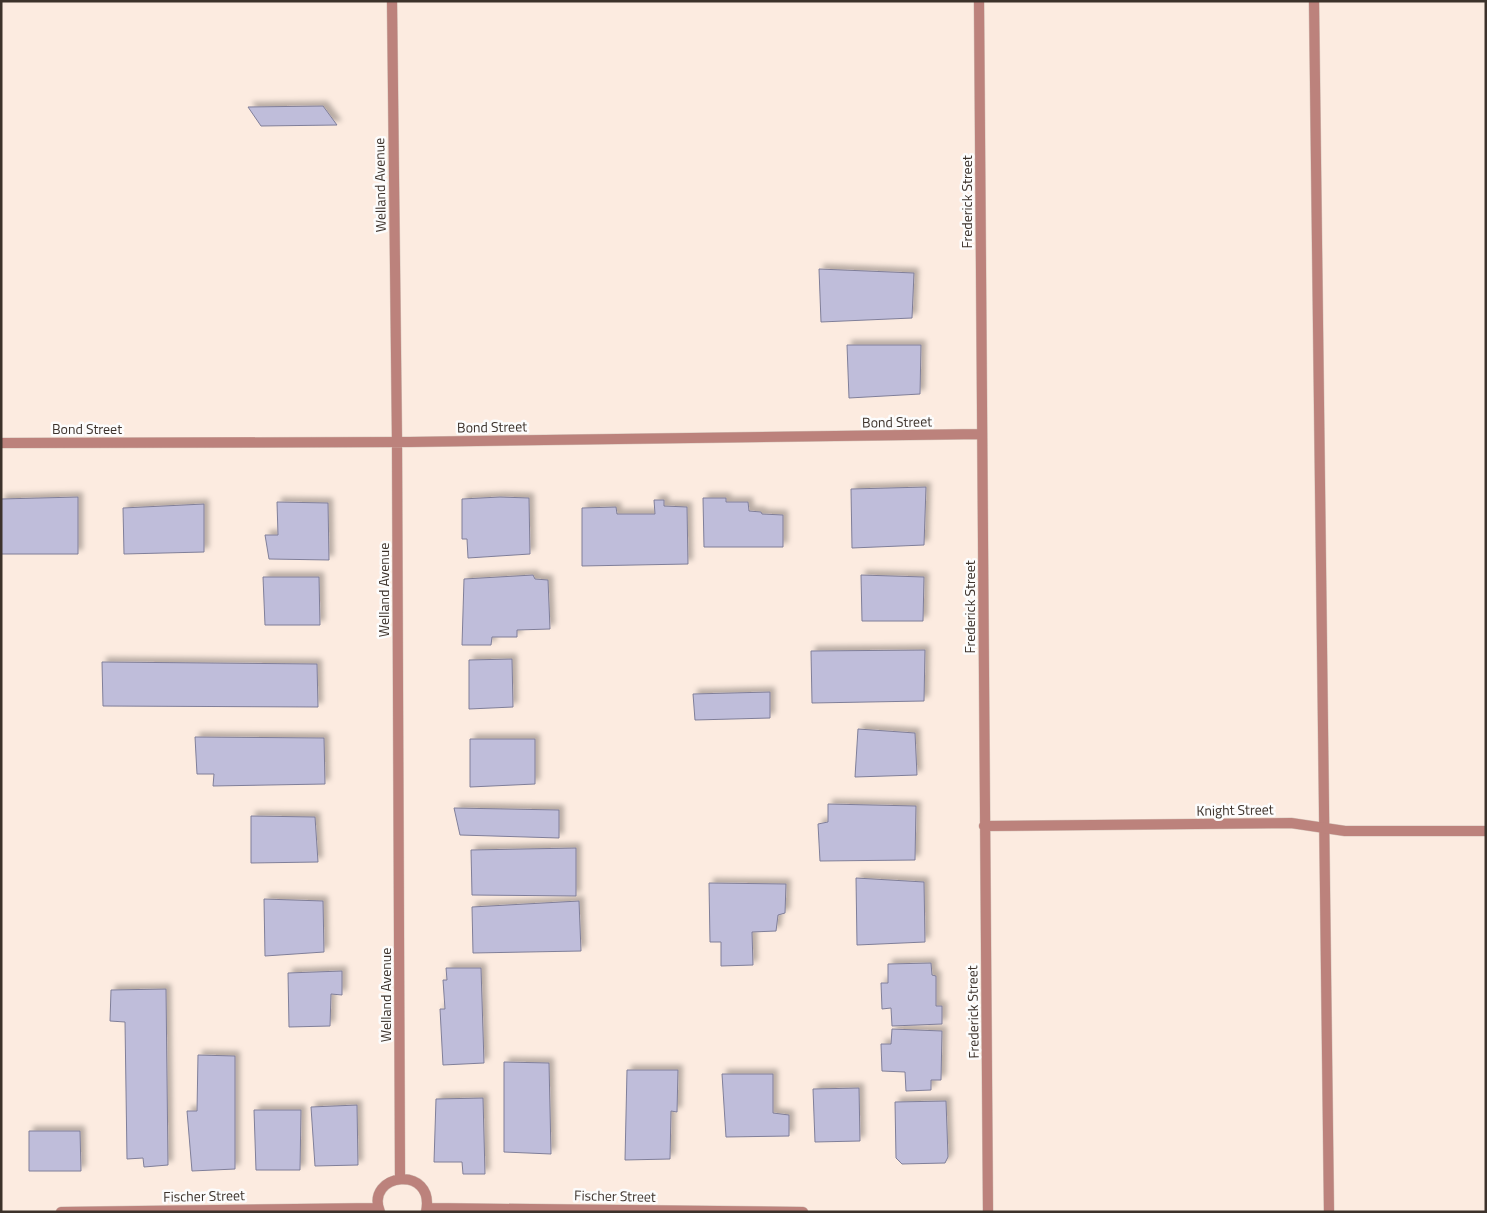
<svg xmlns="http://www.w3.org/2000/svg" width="1487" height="1213" font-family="'Titillium Web',sans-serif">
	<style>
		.building { fill: #bfbdda; stroke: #807f99; filter: url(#shadow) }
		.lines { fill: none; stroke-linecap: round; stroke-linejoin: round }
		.lane-casing { stroke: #d6c6bc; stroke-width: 11 }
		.street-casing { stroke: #d6c6bc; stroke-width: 11 }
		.lane { stroke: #bc827c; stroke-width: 10 }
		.street { stroke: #bc827c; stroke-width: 10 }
		.labels { text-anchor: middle; stroke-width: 5; stroke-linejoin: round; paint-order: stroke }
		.street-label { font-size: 14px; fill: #3c322b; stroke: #fcfcfc }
	</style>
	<defs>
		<filter id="shadow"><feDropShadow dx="4.5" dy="-4.5" stdDeviation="2.5" flood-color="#0004"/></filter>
	</defs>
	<rect width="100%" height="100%" fill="#fcebe0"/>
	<path class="building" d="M323,106L337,125L261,126L248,107Z
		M819,269L914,273L912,318L821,322Z
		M847,345H921L920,394L849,398Z
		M926,487L924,545L852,548L851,489Z
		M78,497V554H1V499Z
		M500,497L529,498L530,554L468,558L467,539H462V499Z
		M703,498H726V502H748L749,511L761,512L762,514L783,515V547H704Z
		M654,500H664V506L687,507L688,564L582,566V508L616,507L617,514H655Z
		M277,502L328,503L329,560L269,559L265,535H278Z
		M204,504V552L124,554L123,508Z
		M533,575L535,579L548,580L550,629L517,630V637H492L491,645H462L464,579Z
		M861,575L924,577L923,621H862Z
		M263,577H319L320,625H265Z
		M925,650L924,701L812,703L811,651Z
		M512,659L513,707L469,709V660Z
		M102,662L317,664L318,707L103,706Z
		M770,692V718L695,720L693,694Z
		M858,729L915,733L917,775L855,777Z
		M195,737L324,738L325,784L213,786L214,774H197Z
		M470,739H535V784L470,787Z
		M828,804L916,806L915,860L820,861L818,824L828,822Z
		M454,808L559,810V838L460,835Z
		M251,816L315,817L318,862L251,863Z
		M576,848V896L472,895L471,850Z
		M856,878L924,882L925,942L857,945Z
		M709,883L786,884L785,913L778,915L776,931L752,932L753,965L721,966V942H710Z
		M264,899L323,901L324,952L265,956Z
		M579,901L581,951L473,953L472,907Z
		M931,963L932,975L936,976V1006H942V1024L892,1026L891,1008L882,1009L881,983H888V964Z
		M446,968H481L484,1063L443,1065L440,1009H445L443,980H447Z
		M342,971V995L331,994L330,1026L289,1027L288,973Z
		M166,989L168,1165L144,1167L143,1158L127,1159L125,1022L110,1021L111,990Z
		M892,1029L942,1031L941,1080H931V1090L906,1091L905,1072L882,1071L881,1044H891Z
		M198,1055L235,1056V1169L192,1171L187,1111H197Z
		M504,1062L549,1063L551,1154L504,1152Z
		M627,1070H678L677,1112L671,1111L670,1159L625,1160Z
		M722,1074H773V1113L789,1115V1136L726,1137Z
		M859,1088L860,1141L815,1142L813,1089Z
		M483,1098L485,1174H463L462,1162H434L436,1099Z
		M946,1101L948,1157L945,1163L902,1164L896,1158L895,1102Z
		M357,1105L358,1165L315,1166L311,1107Z
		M254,1110H301L300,1170H256Z
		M29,1131H80L81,1171H29Z"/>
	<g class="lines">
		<g class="lane-casing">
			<path id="lane" d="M1314,1L1329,1212"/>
		</g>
		<g class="street-casing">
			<path id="street" d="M392,1L397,441L400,1178
				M979,1L988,1212
				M1,443L409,442L982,434
				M984,826L1291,823L1345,831H1486
				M427,1208L803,1212
				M61,1212L378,1208
				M380,1212C364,1173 436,1164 426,1212"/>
		</g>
		<use href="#lane" class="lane"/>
		<use href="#street" class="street"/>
	</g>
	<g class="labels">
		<g class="street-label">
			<text transform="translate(380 185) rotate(-91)" y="5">Welland Avenue</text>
			<text transform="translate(967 202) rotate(-90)" y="5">Frederick Street</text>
			<text transform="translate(897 422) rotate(-1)" y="5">Bond Street</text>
			<text transform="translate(492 427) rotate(-1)" y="5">Bond Street</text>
			<text x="87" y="434">Bond Street</text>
			<text transform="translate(384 590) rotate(-90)" y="5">Welland Avenue</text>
			<text transform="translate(970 607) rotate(-90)" y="5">Frederick Street</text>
			<text transform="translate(1235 810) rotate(-1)" y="5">Knight Street</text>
			<text transform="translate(386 995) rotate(-90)" y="5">Welland Avenue</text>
			<text transform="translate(973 1012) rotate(-91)" y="5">Frederick Street</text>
			<text transform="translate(204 1196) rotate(-1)" y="5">Fischer Street</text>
			<text transform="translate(615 1196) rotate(1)" y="5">Fischer Street</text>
		</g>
	</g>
	<rect width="1487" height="1213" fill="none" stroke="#3c322b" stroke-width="5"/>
</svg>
